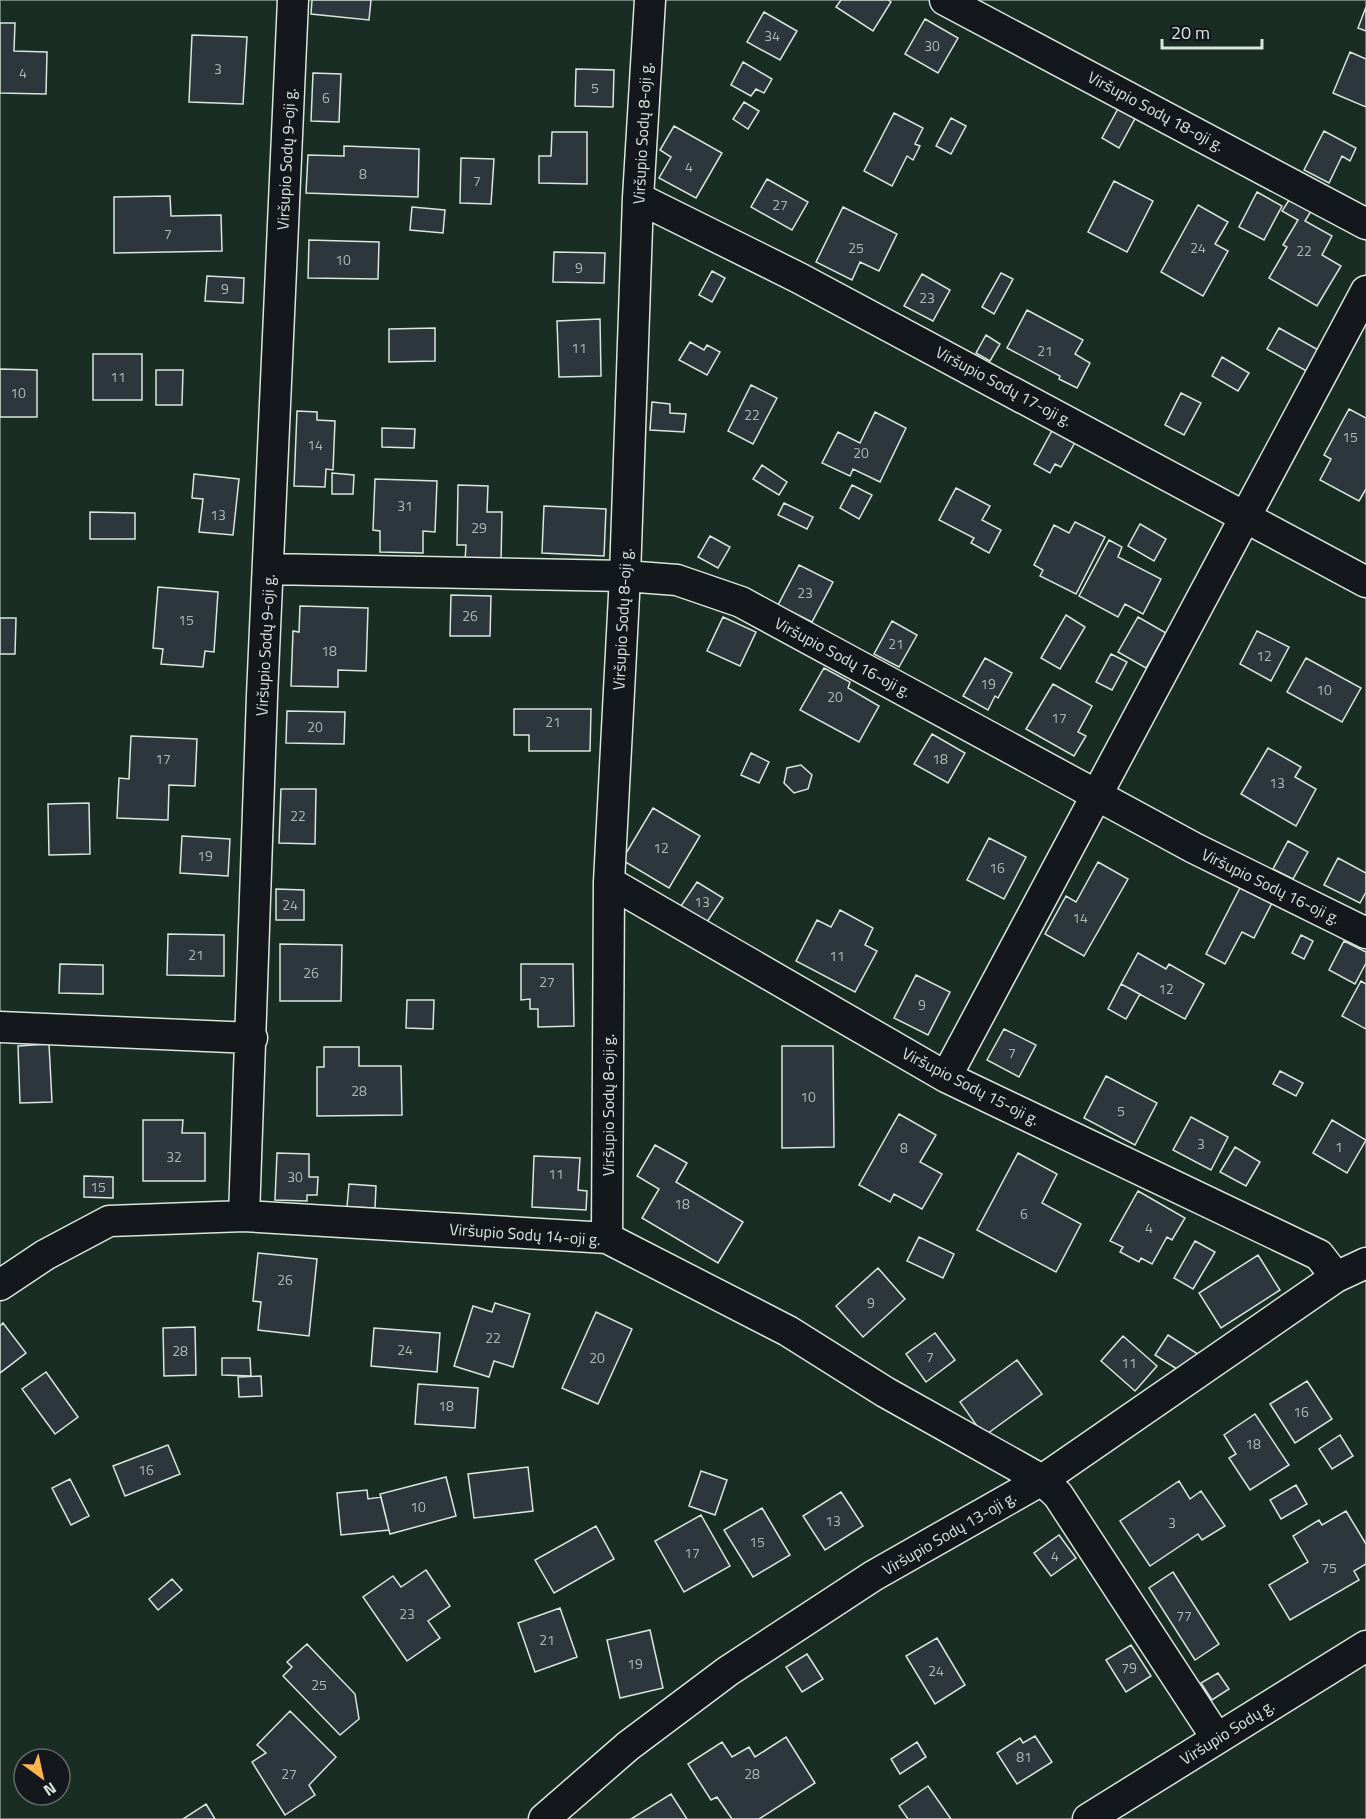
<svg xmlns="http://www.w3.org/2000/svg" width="1366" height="1819" font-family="'Titillium Web',sans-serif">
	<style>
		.green { fill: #1a2d24; stroke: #939e99; stroke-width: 1.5; fill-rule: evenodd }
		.building { fill: #2c363c; stroke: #d8e6dc; stroke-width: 1.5 }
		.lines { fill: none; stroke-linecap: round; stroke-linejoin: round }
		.minor-casing { stroke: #d8e6dc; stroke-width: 33 }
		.minor { stroke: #14181c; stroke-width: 30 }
		.labels { text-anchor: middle; stroke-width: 4.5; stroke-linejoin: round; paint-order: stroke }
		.number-label { font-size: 14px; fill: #adbab4 }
		.street-label { font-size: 16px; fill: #d8e6dc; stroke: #14181c }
	</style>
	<rect width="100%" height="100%" fill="#14181c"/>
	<path class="green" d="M0,0H1366V1819H0ZM24,1759H60V1795H24Z"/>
	<path class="building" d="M312,0H371L369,20L311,14Z
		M841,0H888L891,2L873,31L836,7Z
		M1366,7V31L1358,28Z
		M764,12L797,31L780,60L747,42Z
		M925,19L958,38L938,73L905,54Z
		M0,23H15L14,51L47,52L46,94L0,93Z
		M192,35L247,37L243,104L189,102Z
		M1350,52L1366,59V107L1333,93Z
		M743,62L772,79L764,93L756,89L751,96L731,85Z
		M576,69L614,70L613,107L575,106Z
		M313,73L341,74L339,122L311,121Z
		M744,102L759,111L748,129L733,119Z
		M1120,105L1137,115L1119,148L1102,138Z
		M894,113L923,128L915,144L920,146L913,160L907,156L892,186L864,171Z
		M951,118L966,126L951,154L936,146Z
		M674,126L722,153L696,198L659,178L671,157L660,150Z
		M1324,131L1356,148L1350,161L1342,156L1329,183L1304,170Z
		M552,132H587V184L539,183V156H551Z
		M344,146L419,149L418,197L306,193L308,155L344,156Z
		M461,158L494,159L491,204L460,203Z
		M767,179L808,202L792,230L751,207Z
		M1114,181L1153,201L1127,252L1088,232Z
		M1295,191L1316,203L1305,221L1332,236L1322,255L1341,266L1317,306L1269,278L1287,247L1283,245L1298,220L1282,211Z
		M1257,192L1282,206L1264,240L1239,227Z
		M170,196L171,216L221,215L222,251L114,253V197Z
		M1198,205L1228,222L1215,244L1228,251L1203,296L1161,272Z
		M412,207L445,210L443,233L410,230Z
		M843,207L897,234L879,271L860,262L852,280L816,262Z
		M309,240L379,242L378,279L308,278Z
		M554,252L605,253L604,283L553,282Z
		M712,271L725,278L712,302L699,295Z
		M1001,273L1013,279L994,314L982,307Z
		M922,274L950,290L933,321L904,306Z
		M207,276L244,278L243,303L205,301Z
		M1027,310L1083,340L1075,354L1090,363L1077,388L1059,379L1060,376L1007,348Z
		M600,319L601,376L559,377L557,321Z
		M435,328V361L389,362V329Z
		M1279,328L1322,352L1310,373L1267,349Z
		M986,335L1000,344L990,361L976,353Z
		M690,342L704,350L707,345L720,352L707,375L679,360Z
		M93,354H142V400H93Z
		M1222,357L1249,373L1238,391L1212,376Z
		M0,369L37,370V417H0Z
		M156,370H183L182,405H156Z
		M751,385L777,398L753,444L728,431Z
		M1181,393L1201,403L1184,435L1165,425Z
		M652,402L670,404V413L686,414L684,432L650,430Z
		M1349,409L1366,418V489L1359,501L1320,480L1331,459L1324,455Z
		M297,411L317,412V420L335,421L333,470L326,469L325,487L294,486Z
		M875,412L906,428L880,482L853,469L850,476L822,463L838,432L860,443Z
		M1054,427L1077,439L1061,467L1055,464L1050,473L1034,464Z
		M382,428L415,429L414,448L382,447Z
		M762,465L787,482L779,495L753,479Z
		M332,473L354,475L353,494H332Z
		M194,474L239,479L233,535L199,532L203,499L192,498Z
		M375,479L437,481L435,532L423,531V553L380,552V531L373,530Z
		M458,485L488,486L487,512H502L501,562L465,561L466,545H457Z
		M852,485L872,495L859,519L840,508Z
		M956,488L990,506L982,520L1001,530L989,553L971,543L974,538L939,520Z
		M784,503L813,517L807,529L778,515Z
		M544,506L606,509L604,556L542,553Z
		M90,512L135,513V539H90Z
		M1075,522L1105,537L1076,594L1040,576L1043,570L1034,565L1054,525L1069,533Z
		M1140,524L1166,539L1154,561L1128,546Z
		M710,536L730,547L718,568L698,557Z
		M1109,540L1122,547L1118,557L1161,579L1143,614L1125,604L1118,617L1079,596Z
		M799,565L833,582L812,622L778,605Z
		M158,587L218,592L214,652L205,651L203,667L161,664L163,649L153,648Z
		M451,595L491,596L490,636H450Z
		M300,606L368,608L366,671L338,670V687L291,686L293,631L299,632Z
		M1066,615L1085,627L1060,669L1041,658Z
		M723,617L756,632L740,666L707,651Z
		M1138,617L1166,633L1146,668L1118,652Z
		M0,618H16L15,654H0Z
		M892,621L917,635L899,667L874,654Z
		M1257,631L1289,647L1271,681L1240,664Z
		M1111,654L1127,662L1112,690L1096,682Z
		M985,658L1012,673L998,698L995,696L988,710L963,696Z
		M1306,658L1361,688L1342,722L1287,692Z
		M824,668L850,682L848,688L879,706L859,742L800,710Z
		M1053,684L1092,706L1078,732L1086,736L1074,756L1026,729Z
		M514,709H591L590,751H529V735H514Z
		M287,711L345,712L344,744L286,743Z
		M932,734L965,753L948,783L914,764Z
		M131,736L197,739L195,786L169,785L168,820L117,818L119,778L129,779Z
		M1268,748L1301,767L1295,777L1316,789L1296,826L1241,794Z
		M751,753L769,762L759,783L741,775Z
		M801,765L812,775L808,789L794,793L784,783L787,768Z
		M281,789H316L315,844L279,843Z
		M89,803L90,854L49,855L48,804Z
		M653,808L700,836L669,888L622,860Z
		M182,836L230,839L228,876L180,873Z
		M989,838L1026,857L1004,899L967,880Z
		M1288,841L1308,852L1293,879L1273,869Z
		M1338,858L1366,873V892L1360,903L1324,885Z
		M1098,862L1128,879L1084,956L1045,934L1066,896L1076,902Z
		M697,882L723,898L707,922L681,906Z
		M1242,884L1273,901L1254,938L1242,932L1225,964L1206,954Z
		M276,889L304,890V920H276Z
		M840,910L873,928L865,945L877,951L855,992L796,961L817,920L831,927Z
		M168,934L224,935V976L167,975Z
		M1301,935L1313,941L1304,959L1292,953Z
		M1344,941L1366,952V963L1355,984L1329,970Z
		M280,944L342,945L341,1001H280Z
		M1138,953L1166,969L1169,964L1204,984L1185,1019L1121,984Z
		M60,964L103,965V994L59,993Z
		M521,964H573L574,1026L538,1027V1009H530V999L521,1000Z
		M916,975L950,992L928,1035L894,1018Z
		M1361,981L1366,984V1029L1342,1016Z
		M1121,984L1140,994L1126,1019L1108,1009Z
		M407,1000H434L433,1029L406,1028Z
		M1004,1029L1036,1045L1019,1077L987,1060Z
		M49,1044L52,1102L20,1103L18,1046Z
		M782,1046H833L834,1147L782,1148Z
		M324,1047H359V1066H401L402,1115L317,1116V1067H324Z
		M1280,1071L1303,1083L1296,1096L1273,1084Z
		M1106,1076L1157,1103L1135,1145L1084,1118Z
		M899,1114L936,1135L920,1162L942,1174L922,1209L894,1194L890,1202L859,1185Z
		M1191,1117L1228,1137L1211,1170L1173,1150Z
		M143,1120H183L182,1133H205V1181H143Z
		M1332,1120L1366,1140L1347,1173L1313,1153Z
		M655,1145L687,1163L676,1182L743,1222L718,1263L642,1218L659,1189L637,1176Z
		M1235,1147L1260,1162L1246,1186L1220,1172Z
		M277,1153L309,1154V1177H318L317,1195H307V1201L275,1200Z
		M1018,1153L1057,1174L1042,1203L1081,1224L1056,1272L977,1230Z
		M534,1156L580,1158L578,1190L587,1191L586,1210L532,1207Z
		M84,1176L113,1177V1198L84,1197Z
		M349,1184L376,1186L375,1208L347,1207Z
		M1138,1191L1185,1218L1172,1240L1167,1237L1152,1264L1141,1258L1139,1262L1120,1252L1123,1247L1110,1241Z
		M919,1237L954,1254L943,1278L907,1261Z
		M1195,1241L1215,1252L1193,1289L1174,1278Z
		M258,1253L317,1259L309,1336L258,1330L261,1302L253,1301Z
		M1258,1255L1280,1290L1221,1328L1199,1293Z
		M878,1268L905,1299L863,1337L836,1306Z
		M495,1303L530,1314L513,1367L494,1361L489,1377L454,1366L473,1306L492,1312Z
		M596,1312L632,1329L598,1404L562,1388Z
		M3,1323L26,1353L0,1373V1326Z
		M195,1327L196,1375L164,1376L163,1328Z
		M374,1328L440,1333L437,1372L371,1366Z
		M935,1333L955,1360L926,1382L906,1354Z
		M1168,1335L1201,1356L1180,1371L1155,1355Z
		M1123,1336L1157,1366L1135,1391L1101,1361Z
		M222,1358H250L251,1376L222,1375Z
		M1017,1360L1042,1394L984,1436L960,1402Z
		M46,1372L78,1417L55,1434L22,1389Z
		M261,1376L262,1396L239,1397L238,1377Z
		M1307,1381L1332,1419L1295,1443L1270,1404Z
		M418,1384L478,1388L475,1428L415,1424Z
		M1255,1414L1289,1465L1250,1490L1229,1458L1236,1454L1224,1435Z
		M1340,1435L1353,1456L1332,1469L1319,1449Z
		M168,1445L180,1474L125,1496L113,1466Z
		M528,1467L533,1511L474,1518L468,1474Z
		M701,1471L727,1480L715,1515L689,1506Z
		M446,1477L456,1516L390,1534L380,1494Z
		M70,1479L89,1516L71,1525L52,1488Z
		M1179,1481L1190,1499L1201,1491L1225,1526L1202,1540L1198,1534L1150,1566L1120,1521Z
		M1296,1485L1307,1504L1281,1519L1270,1500Z
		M367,1490L368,1499L381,1497L389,1530L341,1535L337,1493Z
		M841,1492L863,1526L825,1550L803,1516Z
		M762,1508L790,1555L753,1577L724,1530Z
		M1346,1511L1366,1544V1564L1354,1571L1359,1580L1290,1620L1269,1585L1308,1562L1293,1536L1319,1520L1322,1525Z
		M701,1515L730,1566L684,1592L655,1541Z
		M596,1526L614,1559L554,1593L535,1560Z
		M1059,1535L1076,1558L1051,1576L1034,1553Z
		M426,1570L450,1606L428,1621L440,1638L407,1661L363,1597L393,1576L401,1587Z
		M1173,1572L1219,1644L1195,1660L1149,1588Z
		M172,1579L182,1590L158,1610L149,1599Z
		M560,1608L577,1657L535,1672L518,1623Z
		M650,1630L663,1688L620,1698L607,1640Z
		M937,1638L965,1685L935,1704L906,1656Z
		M307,1644L355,1694L359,1719L340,1735L283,1676L292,1667L287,1662Z
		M1131,1645L1151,1676L1126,1692L1106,1660Z
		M807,1654L823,1679L802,1692L786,1667Z
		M1218,1673L1229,1689L1212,1700L1201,1683Z
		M290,1711L336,1757L309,1785L315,1795L285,1815L252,1762L266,1753L257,1745Z
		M1035,1736L1052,1762L1017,1784L997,1753L1020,1738L1023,1743Z
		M786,1737L815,1783L759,1819H732L717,1797L711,1800L688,1764L722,1742L732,1757L749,1747L755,1757Z
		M917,1742L926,1757L900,1774L891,1759Z
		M928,1786L951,1819H908L899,1806Z
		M671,1794L687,1819H631Z
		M206,1804L215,1819H183Z"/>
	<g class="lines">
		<g class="minor-casing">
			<path id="minor" d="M945,0L1366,224
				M638,198L799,278L1366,582
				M268,569L625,576L677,580L741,602L1194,848L1366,933
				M609,882L946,1077L1319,1255L1336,1277
				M0,1027L252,1038
				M946,1077L1366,291
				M244,1216L262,696L293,0
				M607,1238L609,882L625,576L638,198L650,0
				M0,1285L45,1255L109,1221L244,1216L607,1238L788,1331L885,1392L1042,1480L1058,1495L1216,1737
				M544,1819L628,1746L728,1671L873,1576L1042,1480L1336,1277L1366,1263
				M1088,1819L1366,1646"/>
		</g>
		<use href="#minor" class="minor"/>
	</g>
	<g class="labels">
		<g class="number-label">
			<text x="772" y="41">34</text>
			<text x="932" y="51">30</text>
			<text x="218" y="74">3</text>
			<text x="23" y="78">4</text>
			<text x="595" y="93">5</text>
			<text x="326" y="103">6</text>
			<text x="689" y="172">4</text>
			<text x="363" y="179">8</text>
			<text x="477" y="186">7</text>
			<text x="780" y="210">27</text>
			<text x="168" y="239">7</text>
			<text x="856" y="253">25</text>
			<text x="1198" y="253">24</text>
			<text x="1304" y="256">22</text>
			<text x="343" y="265">10</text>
			<text x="579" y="273">9</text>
			<text x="225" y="294">9</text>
			<text x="927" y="303">23</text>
			<text x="579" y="353">11</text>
			<text x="1045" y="356">21</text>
			<text x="118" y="382">11</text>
			<text x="18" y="398">10</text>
			<text x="752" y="420">22</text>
			<text x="1350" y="442">15</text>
			<text x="315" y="450">14</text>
			<text x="861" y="458">20</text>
			<text x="405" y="511">31</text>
			<text x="218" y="520">13</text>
			<text x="479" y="533">29</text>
			<text x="805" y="598">23</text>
			<text x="470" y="621">26</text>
			<text x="186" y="625">15</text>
			<text x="896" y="649">21</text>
			<text x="329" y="656">18</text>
			<text x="1264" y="661">12</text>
			<text x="988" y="689">19</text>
			<text x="1324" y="695">10</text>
			<text x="835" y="702">20</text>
			<text x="1059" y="723">17</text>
			<text x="553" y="727">21</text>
			<text x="315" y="732">20</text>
			<text x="163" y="764">17</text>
			<text x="940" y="764">18</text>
			<text x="1277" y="788">13</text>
			<text x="298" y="821">22</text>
			<text x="661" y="853">12</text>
			<text x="205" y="861">19</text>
			<text x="997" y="873">16</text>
			<text x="702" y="907">13</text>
			<text x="290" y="910">24</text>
			<text x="1080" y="923">14</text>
			<text x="196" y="960">21</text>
			<text x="837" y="961">11</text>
			<text x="311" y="978">26</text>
			<text x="547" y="987">27</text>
			<text x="1166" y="994">12</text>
			<text x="922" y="1010">9</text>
			<text x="1012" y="1058">7</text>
			<text x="359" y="1096">28</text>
			<text x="808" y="1102">10</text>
			<text x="1121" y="1116">5</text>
			<text x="1201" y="1149">3</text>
			<text x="1339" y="1152">1</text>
			<text x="904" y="1153">8</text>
			<text x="174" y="1162">32</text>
			<text x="556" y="1179">11</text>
			<text x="295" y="1182">30</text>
			<text x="98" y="1192">15</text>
			<text x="682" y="1209">18</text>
			<text x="1024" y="1219">6</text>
			<text x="1149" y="1233">4</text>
			<text x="285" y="1285">26</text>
			<text x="871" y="1308">9</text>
			<text x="493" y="1343">22</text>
			<text x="405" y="1355">24</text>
			<text x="180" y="1356">28</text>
			<text x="930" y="1362">7</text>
			<text x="597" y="1363">20</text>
			<text x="1129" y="1368">11</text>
			<text x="446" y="1411">18</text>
			<text x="1301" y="1417">16</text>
			<text x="1253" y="1449">18</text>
			<text x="146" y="1475">16</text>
			<text x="418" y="1512">10</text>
			<text x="833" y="1526">13</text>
			<text x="1172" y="1528">3</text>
			<text x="757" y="1547">15</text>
			<text x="692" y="1558">17</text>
			<text x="1055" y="1561">4</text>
			<text x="1329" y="1573">75</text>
			<text x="407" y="1619">23</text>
			<text x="1184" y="1621">77</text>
			<text x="547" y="1645">21</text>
			<text x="635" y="1669">19</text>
			<text x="1129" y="1673">79</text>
			<text x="936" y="1676">24</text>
			<text x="319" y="1690">25</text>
			<text x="1024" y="1762">81</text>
			<text x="289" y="1779">27</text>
			<text x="752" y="1779">28</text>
		</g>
		<g class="street-label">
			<text transform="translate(1156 111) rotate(28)" y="6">Viršupio Sodų 18-oji g.</text>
			<text transform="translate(642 133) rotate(-87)" y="6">Viršupio Sodų 8-oji g.</text>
			<text transform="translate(286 159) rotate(-87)" y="6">Viršupio Sodų 9-oji g.</text>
			<text transform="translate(1004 386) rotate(28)" y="6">Viršupio Sodų 17-oji g.</text>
			<text transform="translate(622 619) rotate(-87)" y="6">Viršupio Sodų 8-oji g.</text>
			<text transform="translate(265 645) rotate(-87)" y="6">Viršupio Sodų 9-oji g.</text>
			<text transform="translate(843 657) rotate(28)" y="6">Viršupio Sodų 16-oji g.</text>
			<text transform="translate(1271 886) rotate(26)" y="6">Viršupio Sodų 16-oji g.</text>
			<text transform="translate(971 1086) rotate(27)" y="6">Viršupio Sodų 15-oji g.</text>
			<text transform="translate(608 1105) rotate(-90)" y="6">Viršupio Sodų 8-oji g.</text>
			<text transform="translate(525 1234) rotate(4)" y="6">Viršupio Sodų 14-oji g.</text>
			<text transform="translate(949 1533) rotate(-30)" y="6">Viršupio Sodų 13-oji g.</text>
			<text transform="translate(1227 1732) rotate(-32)" y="6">Viršupio Sodų g.</text>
		</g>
	</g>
	<g transform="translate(42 1777) rotate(147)"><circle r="28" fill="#14181c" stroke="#626a69" stroke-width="1.5"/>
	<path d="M0-4.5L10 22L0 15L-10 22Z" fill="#ffb74d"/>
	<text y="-9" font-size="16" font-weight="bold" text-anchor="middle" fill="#d8e6dc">N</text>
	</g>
	<path d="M1162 39v9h100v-9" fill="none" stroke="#d8e6dc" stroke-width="3"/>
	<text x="1171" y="39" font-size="18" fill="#d8e6dc" stroke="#14181c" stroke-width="4.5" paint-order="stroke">20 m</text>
</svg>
